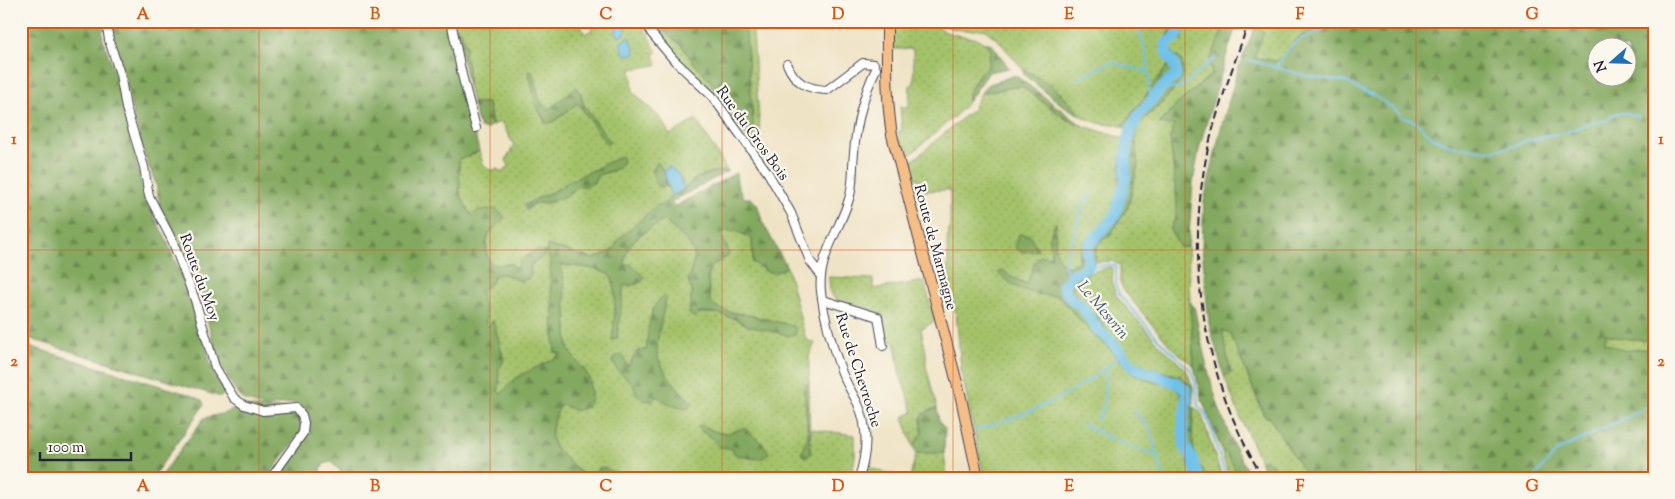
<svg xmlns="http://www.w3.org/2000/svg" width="1675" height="499" font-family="'Sorts Mill Goudy',serif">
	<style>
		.grass { fill: url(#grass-dots); stroke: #637252; fill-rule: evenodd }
		.forest { fill: url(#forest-firs); stroke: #52654c; fill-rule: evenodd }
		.water { fill: #6dc0e9; stroke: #487192 }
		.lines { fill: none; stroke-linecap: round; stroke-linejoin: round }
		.stream { stroke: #6dc0e9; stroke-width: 2 }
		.river { stroke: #6dc0e9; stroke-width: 11 }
		.minor-casing { stroke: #413f50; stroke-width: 10 }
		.major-casing { stroke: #413f50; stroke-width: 12 }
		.minor { stroke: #fff; stroke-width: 8 }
		.major { stroke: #f6be87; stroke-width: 10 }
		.rail { stroke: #22223b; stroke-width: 2; stroke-dasharray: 8 4; stroke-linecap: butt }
		.grid { fill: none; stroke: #de560e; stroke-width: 1; stroke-opacity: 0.55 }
		.labels { text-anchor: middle; stroke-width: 4.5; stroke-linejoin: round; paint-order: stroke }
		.street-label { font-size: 15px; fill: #22223b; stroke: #fbf7ec }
		.water-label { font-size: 16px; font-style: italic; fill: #3c5978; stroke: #fbf7ec }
		.neatline { fill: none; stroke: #de560e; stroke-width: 2 }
		.grid-label { font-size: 16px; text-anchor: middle; font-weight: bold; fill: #de560e }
	</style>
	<defs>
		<pattern id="grass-dots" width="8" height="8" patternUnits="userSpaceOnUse" patternTransform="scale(1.25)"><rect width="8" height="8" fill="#a4c26a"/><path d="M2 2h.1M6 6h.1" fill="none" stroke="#8da65d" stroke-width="1.8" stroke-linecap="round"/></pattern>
		<pattern id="forest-firs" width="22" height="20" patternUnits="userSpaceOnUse" patternTransform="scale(1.25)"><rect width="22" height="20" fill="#83a85e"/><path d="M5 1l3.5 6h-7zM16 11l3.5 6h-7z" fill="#6b884f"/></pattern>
	</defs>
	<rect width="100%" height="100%" fill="#fbf7ec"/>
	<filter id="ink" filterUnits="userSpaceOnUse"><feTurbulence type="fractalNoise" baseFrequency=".02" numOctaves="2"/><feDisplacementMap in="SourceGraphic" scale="10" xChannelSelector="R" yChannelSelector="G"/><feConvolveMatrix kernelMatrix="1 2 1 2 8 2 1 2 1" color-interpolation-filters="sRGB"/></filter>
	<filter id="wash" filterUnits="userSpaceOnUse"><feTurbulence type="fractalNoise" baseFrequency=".0096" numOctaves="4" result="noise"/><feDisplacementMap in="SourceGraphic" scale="20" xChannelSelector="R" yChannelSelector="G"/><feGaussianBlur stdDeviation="1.12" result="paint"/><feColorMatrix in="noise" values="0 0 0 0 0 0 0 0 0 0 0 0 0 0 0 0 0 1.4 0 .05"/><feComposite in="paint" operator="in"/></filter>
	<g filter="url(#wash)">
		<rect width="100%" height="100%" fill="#efe3c5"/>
		<path class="grass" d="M454,21H580L584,34L592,30L590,21H640L657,52L654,54L657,65L631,69L633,92L661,119L670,135L696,119L728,171C711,170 696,176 684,189C681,180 679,173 670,167L664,171L657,162C655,172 651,180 660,187L668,186L671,196L663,205L651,210L619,239L613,250L594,259C584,255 571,254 562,248L547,252L551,263L550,272L555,352L561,353L550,362L537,367L501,396L498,390L500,383L493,321L488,328C484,322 487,317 485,311C482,304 481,297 480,290L491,283L494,275L505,274L520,281L531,275L530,267C534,261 541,259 547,252L518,269L511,264L492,265C485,257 486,246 488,236L465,206L464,200L460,195L459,159L469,156L479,151L483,164L489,170L498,169L501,173L509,166L506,160L514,145L501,122L492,125L488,103H472L468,86V65L464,55L466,46L455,27ZM532,72L541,104L549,109L581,94L587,115L578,103L553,122L536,106ZM613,171L597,175L594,183L578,186L570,194L546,204L535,203L527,210L524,205L560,188L570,180Z
			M649,21H654L661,30L681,45L694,63L733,107L749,136H754L745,21H752L761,147L757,151L714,94L668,48Z
			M892,21C899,21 927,20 932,22C936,24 940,29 944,31C961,39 979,33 990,49L988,67L980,73L968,93V102L956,115L904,160L898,132L902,130L900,106L909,108L910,86L914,83L913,49H892Z
			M939,21H1171L1173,27L1164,40L1170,64C1153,84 1139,106 1122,126L1098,123L1083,117L1052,85L1023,69L997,39L984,29C969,31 951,32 939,21Z
			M1184,21H1224L1220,37L1209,62L1212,74L1176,105L1159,124L1174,125L1170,139L1177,201L1176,216L1170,230L1180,247H1188L1190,302L1194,366L1171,347L1125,292L1120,282V265L1112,261L1095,262L1096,248L1101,240L1110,235L1128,207L1138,165L1135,136L1139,123L1163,102L1181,60L1174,55L1170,48L1173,42L1186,24Z
			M1257,21H1328L1298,38L1278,61L1254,58L1264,32L1256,25Z
			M1021,86L1066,119L1084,126L1124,139C1118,163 1122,190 1112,212C1103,234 1082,231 1078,262L1069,267L1060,262L1055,250V224L1050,236L1051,256L1035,262L1027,285L1011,277L1003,270L998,273L1048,296L1058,295L1093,335L1109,348L1130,372L1154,382L1171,385L1179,392L1183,404L1180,420L1187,462L1197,476L1195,478H984L961,370L957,322L948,273L947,241L950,226V190L921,191L919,179H915L911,166V162L973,109L981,93Z
			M664,220L687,241L694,252V262L688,280L692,292L689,314L717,313L733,318L749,326L796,334L795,328L754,316L721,310L710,302C710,290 706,277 711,266L726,258L729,253L722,237L723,232C734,228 743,234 752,239L753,262L773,274L787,267L806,340L815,343L809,356V382L804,388L808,436L804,448L810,455L811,429L855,435V457L851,478H631L600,468L589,478H581V473C553,445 542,445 561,404L591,398L590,381L586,372L574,358L568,348L564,281L561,265C572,266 602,268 610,275C620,286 613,325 613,340L617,337L624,284L631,286C629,279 627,273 625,266C621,242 647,231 664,220Z
			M1109,267L1113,268L1112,283L1117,297L1159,344L1187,371L1193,388C1179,368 1153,375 1134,362C1119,352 1109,332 1098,318C1089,309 1078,301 1072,289C1078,274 1095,271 1109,267Z
			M829,277L873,279V289L924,281L935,321L921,329L926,353V366L937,408L927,411L922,433L913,446L903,417L913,412L899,372L895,343L887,338L883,315L865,307L836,300L830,293Z
			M1221,330L1230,332L1264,416L1269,417L1308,478H1282L1272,464L1263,459L1261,463L1241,419L1224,376L1231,373Z
			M1606,334L1620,338L1654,341V350L1638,349L1625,351L1605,343Z
			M1194,407L1201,413L1222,478H1204V472C1188,456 1193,428 1194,407Z
			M1221,449L1228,456L1240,478H1229Z
			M916,453H944L947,478H910Z
			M867,467L907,478H865Z"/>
		<path class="forest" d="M21,21H102L103,40L114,71L143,191L149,207L166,239L200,321L209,358L215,375L226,392L221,397L21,336Z
			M111,21H448L479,151L469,156L459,159L460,195C465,202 467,209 472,216L479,210L496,209L505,217C500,223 491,230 488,236C484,245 486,259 492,265L511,264L518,269L520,260L536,250L547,252V245L594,259L613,250L619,239L657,205H663L671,196L684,189L694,179L719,171H728L671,202L675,206L736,173L737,184L744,198H750L757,204L763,223L787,267C769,275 768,274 753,262L752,239C743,234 734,228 723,232L722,237L729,253C726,259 723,259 717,262C702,270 710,289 710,302C726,314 735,312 752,316C765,319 778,322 791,325L795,328L796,333L791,336L749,326L733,318L717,313L700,312L694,318L689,314L692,292L688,280L694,262V252L687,241L664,220C644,233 625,239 625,265L631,264L645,278C638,285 633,286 624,285L617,338L612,340C614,327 619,285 610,276C602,268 572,265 561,265L564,281L568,348L574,358L586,372L590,381L591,398L588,407L576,411L561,404C542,445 553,445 581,474V478H342L341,472L331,462L324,464L316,478H277L309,431L310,421L306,413L300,406L294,403L266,407L246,401L238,395L218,361L207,319L179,247L160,207L156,184L144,154L131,107L126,81L114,45ZM547,252L551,263L550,272L555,352L561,354C538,370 517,370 501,395L498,390L500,383L498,371L504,360L493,320L488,327C484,322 487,317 485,311C483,304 481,298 480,290C487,286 494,284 494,275L505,274L520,281L528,279L531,275L530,267L533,262L540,259Z
			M654,21H745L754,136H749L733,107L694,63L681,45L661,30Z
			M1171,21H1184L1186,24L1182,41L1173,42L1170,48L1174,55L1181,60L1183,66L1182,79L1163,102L1139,123L1135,136L1138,165L1128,207L1110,235L1101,240L1096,248L1095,262L1089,272L1075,284L1072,289L1075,295L1097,318L1126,355L1120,361L1109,348L1093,335L1058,295C1035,297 1014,289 998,273L1003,270L1011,277L1027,284L1035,262L1040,256H1051L1050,236L1056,222L1055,250L1060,262L1069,267L1078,262C1079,258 1079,253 1080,250C1085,234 1106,228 1112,212C1122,190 1118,163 1124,139L1134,136L1122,126C1139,106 1153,84 1169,64L1161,48L1173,27Z
			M1224,21H1238L1229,47L1200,145L1193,182L1188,247H1180L1170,230L1176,216L1177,201L1170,139L1174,125L1159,124L1176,105L1212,74L1209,62L1220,37Z
			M1328,21H1654V341L1620,338L1606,334L1605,343L1625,351L1638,349L1654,350V478H1308L1269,417L1265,416L1230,333L1222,330L1231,373L1224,376L1209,324L1202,247L1204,201L1221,128L1238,69L1256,25L1264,32L1254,58L1278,61L1298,38ZM1598,48H1628V78H1598Z
			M455,27L461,31L466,46L464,55L468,65V86Z
			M985,42L992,44L1009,68L989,72L968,102V93L980,73L988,67L990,49Z
			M1023,69L1052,85L1083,117L1062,105L1024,75Z
			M532,71L541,104L549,109L576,87L581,94L582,102L610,142L607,145L578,103L553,122L546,124L536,106L529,72Z
			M1015,75L1083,126L1066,119L1021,86L981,93L987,85Z
			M472,103H488L492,125L488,129L480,128Z
			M621,156L623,160L620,168L598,175C593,185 589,187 578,186C567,197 552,204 535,203L526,211L524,205L560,188L570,180L577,178Z
			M657,162L664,171L668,186L660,187L656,184L652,171Z
			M1019,234L1030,235L1038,250L1022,252L1015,248Z
			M664,296L666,299C663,313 657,336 657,349C657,368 681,391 693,404L687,409C676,408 666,403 657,396L652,401L643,400L636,394L633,384L617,370L612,361L615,356L622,355L628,366L637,351L646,350C649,333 647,306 664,296Z
			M1190,302L1194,306C1202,348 1211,390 1227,429C1233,446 1243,462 1251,478H1240L1238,475L1228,456L1221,449L1201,397L1194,366Z
			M21,344L191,395L202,400L204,405L152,478H21Z
			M1134,362L1168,374L1181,376L1193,388C1194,412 1186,454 1205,472L1204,478H1195L1197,475C1189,465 1182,454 1180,441C1179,427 1187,403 1179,392C1173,383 1163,385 1155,383C1144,379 1132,374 1125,366Z
			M809,382L810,455L806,457L801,454L808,436L804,388Z
			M240,406L295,410L300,415L301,432L267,478H159L204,418L229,412Z
			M937,408L939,422L945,428L944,453H916L913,446L922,433L921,417L927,411Z
			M702,425C720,435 725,435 744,428L763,444L769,453C761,464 747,456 736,455L732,449L719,447L711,437L701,431L697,427Z
			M1263,459L1272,464L1282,478H1268C1264,472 1259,466 1263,459Z
			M600,467L631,478H589Z"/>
		<path class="water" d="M616,21H624L626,30L625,34L619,36L616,33Z
			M629,37L635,50L634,54L625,55L622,51L621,42Z
			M670,167L679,175L684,189L671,196L664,171Z"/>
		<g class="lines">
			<path class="stream" d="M1132,21C1151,47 1148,72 1150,103
				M1249,60L1307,76L1348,82L1356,88L1371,94L1393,108L1403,117L1416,122L1428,134L1435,139L1456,147L1489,151L1515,146L1527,140H1535L1548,135L1564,133L1594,122L1605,121L1616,113H1626L1639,117
				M1275,68C1283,58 1290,44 1301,39C1311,34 1326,32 1331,21
				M1077,79L1111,62L1147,72
				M1160,91L1181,87L1216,57
				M1089,266C1099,268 1106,262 1116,266V285L1119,294L1160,341L1190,369L1195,381L1198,406L1204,412L1211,429L1226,478
				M1069,277L1065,267L1066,258L1084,203L1093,191
				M1133,410L1144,421L1151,433L1163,478
				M1097,421L1103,408L1106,369
				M1082,424L1122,444L1156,455
				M976,430C1028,415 1082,393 1121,354
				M1535,478C1541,466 1550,461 1557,451L1654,404"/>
			<path class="river" d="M1178,21C1183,32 1175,39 1166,44C1164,61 1178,58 1176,77L1168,81L1138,116L1131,130L1127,145L1125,181L1115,216L1088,246L1087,251L1089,266L1073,274L1063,286L1067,294L1074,302L1080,304L1099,331L1111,341L1133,367L1176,383L1185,389L1187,399L1183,419L1184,446L1193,460L1198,478"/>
		</g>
	</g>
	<g filter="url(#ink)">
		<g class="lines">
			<g class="minor-casing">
				<path id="minor" d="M106,21L109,40L120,74L126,108L144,167L149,196L172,240L195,300L215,367L234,398L244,405L263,411L296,408L302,415L304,423L303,433L271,478
					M451,21L462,75L476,128
					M645,21L652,34L674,60L712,96L768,173L791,213L810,261L820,274
					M787,64C795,83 807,89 827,90L863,63L874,64
					M823,300L878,317L883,346
					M859,478C867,453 869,428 858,404C852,392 845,382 841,370C832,346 824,316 821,292C817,258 840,230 849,199C854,184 852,168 854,153C856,125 864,94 876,69"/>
			</g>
			<g class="major-casing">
				<path id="major" d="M887,21C887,59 886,98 892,135L961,398L978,478"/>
			</g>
			<use href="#minor" class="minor"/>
			<use href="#major" class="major"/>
			<path class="rail" d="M1249,21C1235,62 1219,103 1209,144C1183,258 1203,378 1263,478"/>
		</g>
	</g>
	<path class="grid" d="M259,21V478M490,21V478M722,21V478M953,21V478M1185,21V478M1416,21V478M21,250H1654"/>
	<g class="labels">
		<g class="street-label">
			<text transform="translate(753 133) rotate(54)" y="5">Rue du Gros Bois</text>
			<text transform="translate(936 247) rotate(75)" y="5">Route de Marmagne</text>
			<text transform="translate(200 277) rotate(70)" y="5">Route du Moy</text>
			<text transform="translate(859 370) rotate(72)" y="5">Rue de Chevroche</text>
		</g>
		<g class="water-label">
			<text transform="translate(1104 309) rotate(50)" y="6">Le Mesvrin</text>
		</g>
	</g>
	<rect width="1675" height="499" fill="none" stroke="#fbf7ec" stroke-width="55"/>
	<g transform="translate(1612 62) rotate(250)"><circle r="24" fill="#fbf7ec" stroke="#a4a2a5"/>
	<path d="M0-4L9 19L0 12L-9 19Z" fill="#1f6fb2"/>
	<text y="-8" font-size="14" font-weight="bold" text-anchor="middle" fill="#22223b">N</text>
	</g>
	<path d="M40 452v8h91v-8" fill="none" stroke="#22223b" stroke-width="2.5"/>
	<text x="48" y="452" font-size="15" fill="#22223b" stroke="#fbf7ec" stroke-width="4" paint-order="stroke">100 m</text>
	<rect x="28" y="28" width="1620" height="444" class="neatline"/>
	<g class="grid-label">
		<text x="143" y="19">A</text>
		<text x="375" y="19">B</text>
		<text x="606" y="19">C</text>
		<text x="838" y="19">D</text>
		<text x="1069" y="19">E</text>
		<text x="1300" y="19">F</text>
		<text x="1532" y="19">G</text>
		<text x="14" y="144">1</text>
		<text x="1661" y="144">1</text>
		<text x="14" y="366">2</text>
		<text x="1661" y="366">2</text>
		<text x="143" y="491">A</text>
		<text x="375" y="491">B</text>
		<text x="606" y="491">C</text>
		<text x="838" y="491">D</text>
		<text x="1069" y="491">E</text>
		<text x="1300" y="491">F</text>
		<text x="1532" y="491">G</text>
	</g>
</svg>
